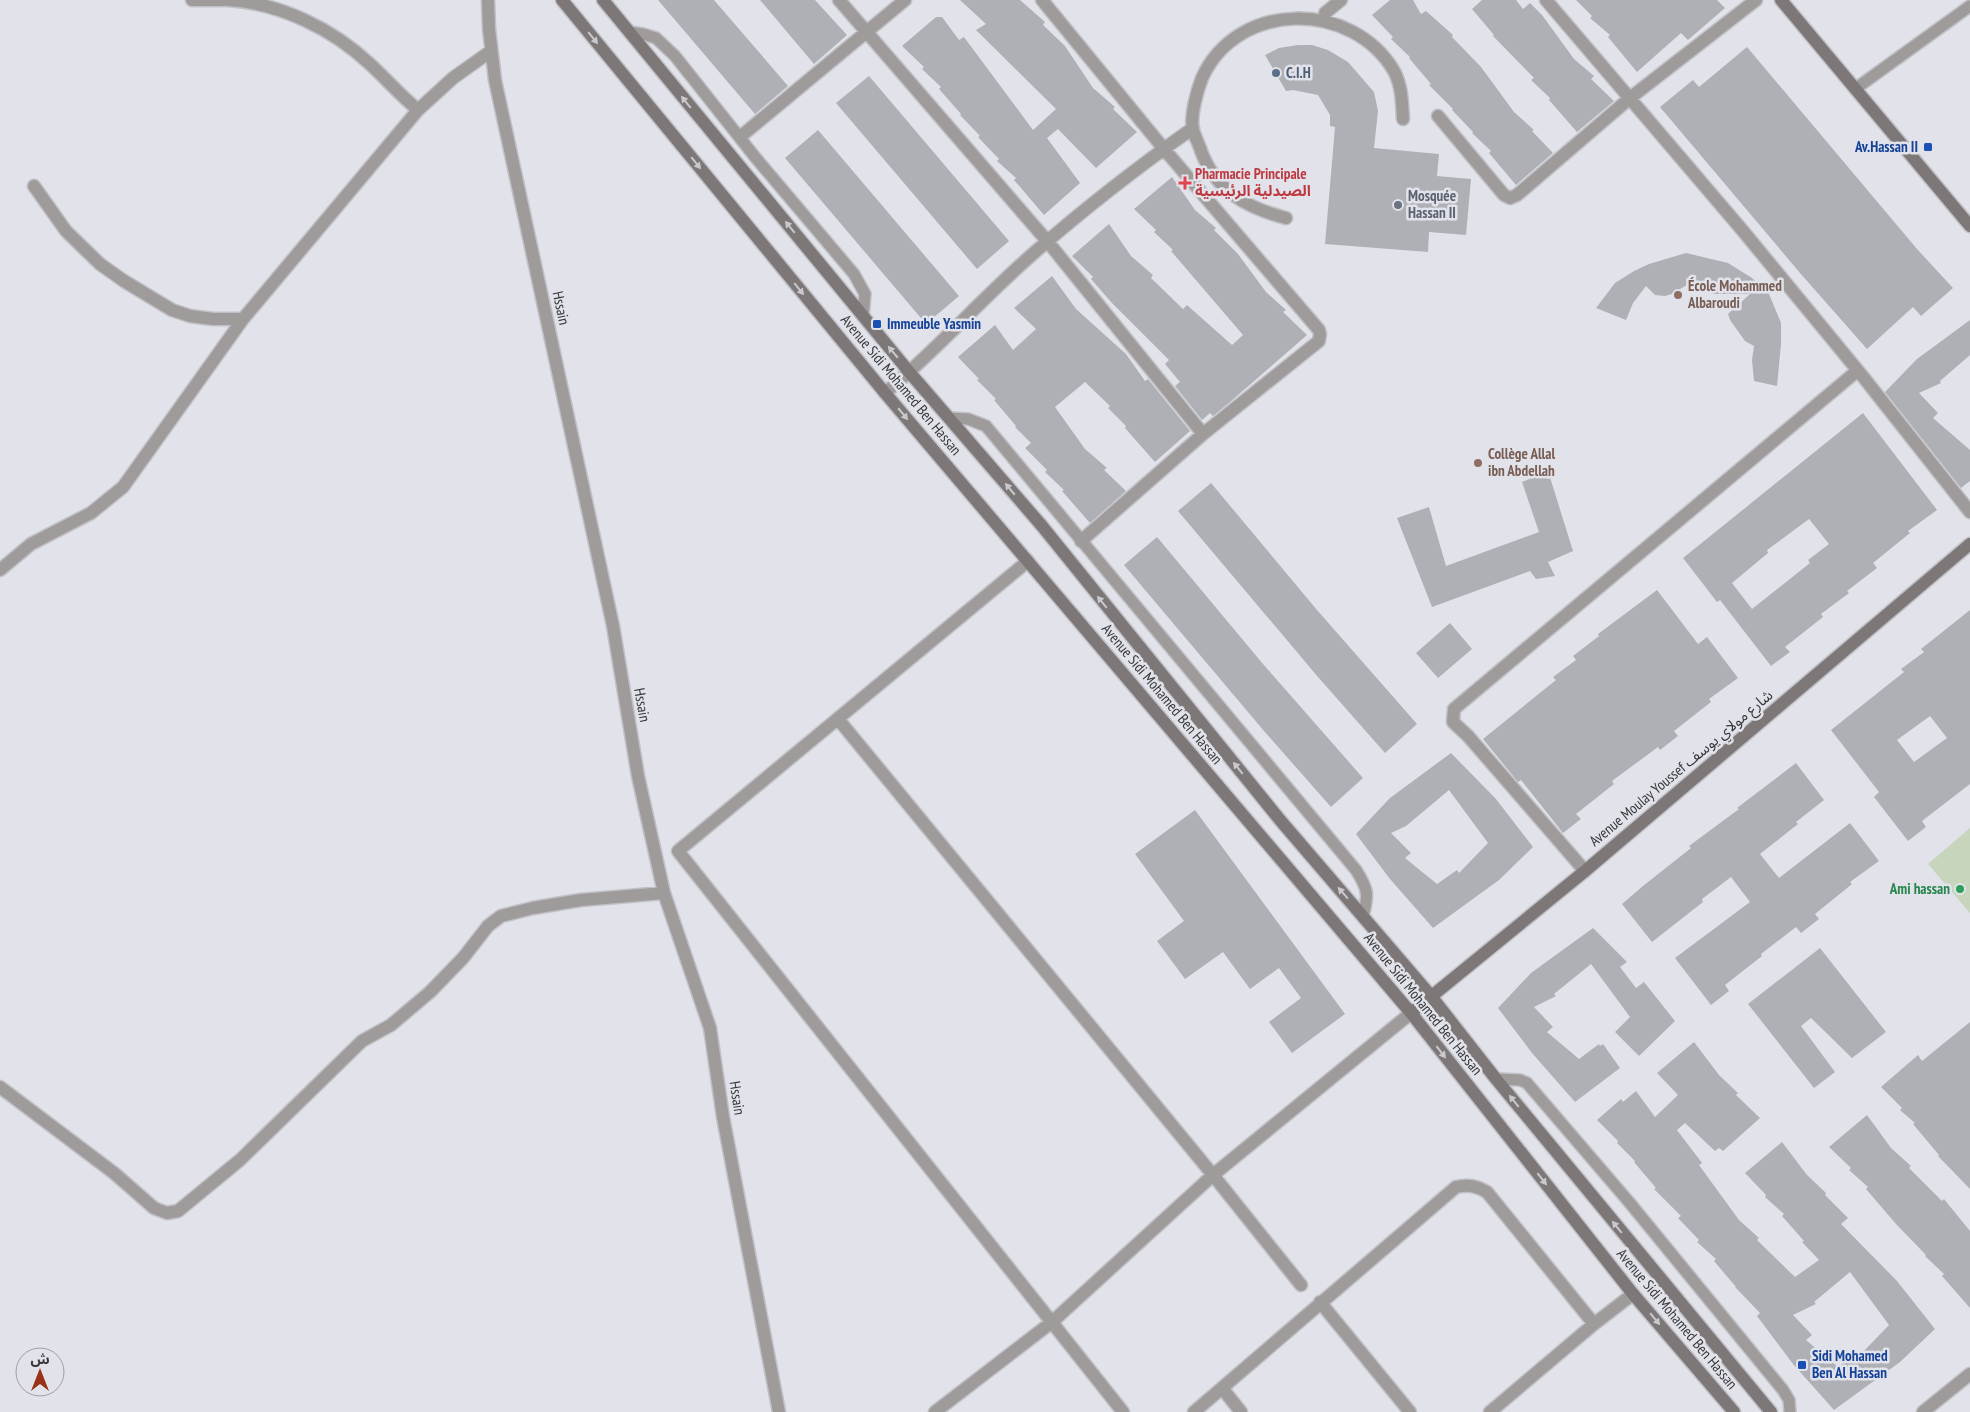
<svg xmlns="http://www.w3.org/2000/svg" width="1970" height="1412" font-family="'PT Sans Narrow','Noto Sans Arabic',sans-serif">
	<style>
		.garden { fill: #c6d5bb }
		.building { fill: #afb0b6; fill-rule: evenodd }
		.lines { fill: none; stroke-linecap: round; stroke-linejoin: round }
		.lane-casing { stroke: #c0c1c7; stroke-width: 14 }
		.street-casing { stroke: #c0c1c7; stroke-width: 15 }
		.secondary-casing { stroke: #c0c1c7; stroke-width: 15 }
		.lane { stroke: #9f9b9a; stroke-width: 11 }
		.street { stroke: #9f9b9a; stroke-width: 12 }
		.secondary { stroke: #7d7877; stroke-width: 12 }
		.oneway { fill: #c9c8cd }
		.service-dot { fill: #5c6f8a; stroke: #e2e3ea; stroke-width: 2 }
		.transit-dot { fill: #1a4fb4; stroke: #e2e3ea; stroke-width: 2 }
		.health-dot { fill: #e0444e; stroke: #e2e3ea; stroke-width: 2 }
		.worship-dot { fill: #6b7280; stroke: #e2e3ea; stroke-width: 2 }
		.education-dot { fill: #8d6e63; stroke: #e2e3ea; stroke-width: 2 }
		.leisure-dot { fill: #2e9e5b; stroke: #e2e3ea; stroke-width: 2 }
		.labels { text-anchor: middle; stroke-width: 5; stroke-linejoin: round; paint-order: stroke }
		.service-label { font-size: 15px; font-weight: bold; fill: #4e5e75; stroke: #e2e3ea; text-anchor: start }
		.transit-label { font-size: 15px; font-weight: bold; fill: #164399; stroke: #e2e3ea; text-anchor: start }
		.health-label { font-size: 15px; font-weight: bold; fill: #be3a42; stroke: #e2e3ea; text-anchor: start }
		.worship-label { font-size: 15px; font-weight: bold; fill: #5b616d; stroke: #e2e3ea; text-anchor: start }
		.education-label { font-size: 15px; font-weight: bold; fill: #785e54; stroke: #e2e3ea; text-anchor: start }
		.street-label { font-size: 15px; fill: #37373a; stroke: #e2e3ea }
		.leisure-label { font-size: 15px; font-weight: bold; fill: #27864d; stroke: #e2e3ea; text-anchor: end }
	</style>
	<rect width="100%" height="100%" fill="#e2e3ea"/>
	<path class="garden" d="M1970,828V913L1928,864Z"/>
	<path class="building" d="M658,0H714L788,86L755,114Z
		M760,0H815L847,35L814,64Z
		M960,0H1020L1045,22L1043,25L1065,46L1093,88L1115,107L1113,109L1137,132L1096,168L1058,129L1047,138L1080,183L1044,215L1014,180L1016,178L997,161L999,159L978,137L980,136L960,115L961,114L939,89L941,87L922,69L924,67L902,46L936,17H942L959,40L964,37L1033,130L1056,109L976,30L986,24Z
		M1390,0H1413L1421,14L1426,11L1453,35L1452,37L1481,67L1514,112L1534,130L1532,131L1553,153L1516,185L1489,153L1491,151L1472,133L1473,132L1452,110L1453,109L1429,85L1431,84L1409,58L1410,57L1391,39L1393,37L1372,15Z
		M1482,0H1516L1523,9L1530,3L1542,15L1574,59L1594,76L1591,79L1614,101L1577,132L1549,100L1550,98L1531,80L1534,78L1493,36L1494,35L1472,9Z
		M1576,0H1717L1725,8L1688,40L1681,33L1637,72L1608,37L1610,35L1590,18L1592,16Z
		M1298,45H1312L1328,50L1348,62L1374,92L1378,111L1374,148L1439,154L1437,176L1471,179L1466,235L1429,232L1428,252L1325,244L1335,127L1330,126V115L1318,95L1293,90L1286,91L1265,55L1279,48Z
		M1747,47L1917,249L1953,288L1921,316L1913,307L1867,349L1800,273L1660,107L1693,80L1699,87Z
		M869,76L1009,241L977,269L836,103Z
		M818,130L959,296L926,324L785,158Z
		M1172,177L1195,210L1216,228L1214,230L1238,254L1266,292L1286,310L1283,312L1307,335L1230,402L1213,416L1210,413L1202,420L1175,386L1180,382L1165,364L1169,360L1112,303L1091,279L1093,277L1072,256L1109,224L1131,256L1153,275L1151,278L1183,309L1187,305L1232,345L1243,335L1171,251L1173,250L1154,232L1156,230L1134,209Z
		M1686,253L1728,263L1752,278L1769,294L1781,323V344L1777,386L1754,381L1752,360L1754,346L1745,341L1730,320L1728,314L1750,294H1715L1707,292L1703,287L1690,283L1672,294L1665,296L1655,295L1646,286L1633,303L1626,320L1596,308L1615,283L1634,271L1649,264Z
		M1052,276L1076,309L1126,354L1145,381L1148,379L1190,431L1155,462L1125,428L1126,426L1108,408L1110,406L1085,382L1055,407L1085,449L1107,468L1104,470L1126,491L1090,523L1062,491L1064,490L1045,472L1047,470L1025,448L1031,443L1015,427L1016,426L994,400L996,399L977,380L979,379L958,357L995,325L1013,350L1036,329L1014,308Z
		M1970,320V355L1940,381L1941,383L1919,393L1938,413L1933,418L1970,450V481L1961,488L1885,392L1917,359Z
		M1863,413L1937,510L1908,531L1910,533L1873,563L1877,568L1847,591L1849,593L1821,614L1823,617L1785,647L1790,652L1771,666L1720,600L1717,602L1683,558ZM1809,519L1829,544L1808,560L1810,563L1752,609L1732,583L1768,553L1767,550Z
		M1548,471L1573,551L1548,562L1555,576L1536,579L1530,571L1432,607L1397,518L1429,507L1446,566L1539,532L1522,482Z
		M1211,483L1317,610L1417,724L1385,753L1318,677L1178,511Z
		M1157,537L1263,664L1363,778L1331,807L1264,731L1124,565Z
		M1657,590L1698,644L1707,637L1738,678L1709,699L1711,702L1674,731L1678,736L1660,750L1658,747L1612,781L1614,784L1576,814L1581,819L1563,833L1521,780L1518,782L1483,739L1556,680L1553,677L1576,660L1573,656L1599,636L1598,634Z
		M1970,610V784L1922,821L1926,827L1908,841L1874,797L1879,792L1831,730L1904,672L1901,669L1924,652L1921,649ZM1930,716L1947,738L1914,762L1897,740Z
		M1450,623L1472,649L1438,678L1416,653Z
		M1451,753L1496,799L1533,847L1499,880L1433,928L1390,879L1356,834L1390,798ZM1449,790L1488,843L1459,873L1457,870L1437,884L1405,858L1411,853L1391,833L1406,826Z
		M1796,763L1824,800L1796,822L1798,824L1760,854L1779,878L1850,823L1879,861L1850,882L1852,884L1815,914L1819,919L1801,933L1796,927L1761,954L1762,956L1725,985L1729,991L1711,1005L1675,958L1750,902L1731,877L1702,899L1703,902L1652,942L1622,904L1643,886L1691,848L1689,846L1739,809L1737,808Z
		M1195,810L1345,1014L1292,1053L1269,1022L1301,998L1279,968L1250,989L1223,952L1185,979L1157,941L1184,921L1135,854Z
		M1593,928L1627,962L1620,967L1636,988L1644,982L1675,1021L1639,1056L1615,1032L1630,1017L1591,964L1554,994L1556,996L1534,1007L1553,1027L1547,1032L1579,1059L1599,1044L1600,1046L1603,1044L1620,1068L1575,1102L1532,1053L1498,1008L1531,973Z
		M1820,948L1886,1032L1852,1058L1811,1018L1801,1026L1835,1072L1814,1088L1748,1004Z
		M1970,1022V1189L1938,1156L1939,1155L1913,1124L1915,1123L1900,1110L1902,1108L1881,1087L1918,1055L1922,1061Z
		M1694,1042L1719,1075L1738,1093L1736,1095L1760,1118L1723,1151L1719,1148L1715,1151L1685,1123L1677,1130L1702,1163L1699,1165L1739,1220L1759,1238L1757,1240L1795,1277L1819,1260L1802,1242L1804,1241L1782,1216L1784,1214L1765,1197L1766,1195L1745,1173L1782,1142L1807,1175L1826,1193L1825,1195L1848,1218L1841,1224L1897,1281L1935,1329L1900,1362L1834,1410L1793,1364L1757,1316L1760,1313L1735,1287H1736L1714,1261L1716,1259L1697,1242L1699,1240L1678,1218L1681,1216L1654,1189L1656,1188L1634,1162L1635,1161L1617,1143L1618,1141L1597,1120L1621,1099L1623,1102L1636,1091L1655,1117L1678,1095L1657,1073ZM1850,1272L1889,1325L1860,1355L1858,1352L1838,1367L1806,1340L1812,1335L1793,1315L1816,1304L1814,1302Z
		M1867,1115L1891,1148L1911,1166L1909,1168L1942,1201L1944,1199L1970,1231V1308L1942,1276L1944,1274L1925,1256L1926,1255L1896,1224L1866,1189L1868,1187L1849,1170L1851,1168L1829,1147Z"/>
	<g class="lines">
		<g class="lane-casing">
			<path id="lane" d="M629,32L643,34L656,38L675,56L755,157L854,274L865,294L863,316
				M1855,89L1970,6
				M950,418L968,419L986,426L1356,870C1368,889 1369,894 1363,916
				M1496,1079L1520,1080L1527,1083L1629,1202L1783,1390L1789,1400L1790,1412"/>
		</g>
		<g class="street-casing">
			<path id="street" d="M192,0H223
				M228,0C280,3 333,29 371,65C387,80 401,96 418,110
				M488,0L489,29L495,80L613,626L638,776L664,893L710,1028L723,1117L779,1412
				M839,0L1048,242L1203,434
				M1042,0L1164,149L1319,330L1320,334L1319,341L1203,434L1081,541
				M1546,0L1743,231L1864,378L1970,512
				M1325,13L1341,0
				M1438,116L1504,195L1510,198L1517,195L1630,98L1756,0
				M740,137L905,0
				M34,186L66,231L100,264L124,281L172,310L190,316L213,319H243
				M1286,218C1247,208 1216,191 1201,151C1199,144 1195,137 1193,130C1190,116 1197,91 1202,78C1237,0 1352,0 1394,71C1402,86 1402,103 1403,119
				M885,393C938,349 983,297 1035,252C1085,208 1138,167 1193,128
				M1028,561L678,851L1123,1412
				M0,570L31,544L91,513L123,487L243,319L418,110L453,78L491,51
				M838,719L1213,1175L1301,1285
				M1585,871L1468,736L1453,722L1454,709L1857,371
				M0,1087L114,1173L154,1208L167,1213L178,1211L240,1160L362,1041L391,1025L430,992L463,958L488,926L501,916L533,908L581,900L664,893
				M1320,1302L1410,1412
				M1222,1388L1241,1412
				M935,1412L1052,1322L1213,1175L1411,1013
				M1194,1412L1456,1187C1468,1184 1476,1186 1487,1192L1594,1324
				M1490,1412L1594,1324L1633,1294
				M1923,1412L1970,1374"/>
		</g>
		<g class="secondary-casing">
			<path id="secondary" d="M562,0L885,393L1411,1013L1633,1294L1734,1412
				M603,0L910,373L1042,526L1280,820L1431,996L1496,1079L1771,1412
				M1781,0L1970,226
				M1411,1013L1585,871L1970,544"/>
		</g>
		<use href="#lane" class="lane"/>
		<use href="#street" class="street"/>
		<use href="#secondary" class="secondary"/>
	</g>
	<defs><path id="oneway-solid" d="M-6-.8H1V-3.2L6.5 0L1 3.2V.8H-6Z" transform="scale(1.25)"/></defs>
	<g class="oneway">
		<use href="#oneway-solid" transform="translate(593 38) rotate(51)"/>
		<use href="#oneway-solid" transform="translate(686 102) rotate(-129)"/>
		<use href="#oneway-solid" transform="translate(696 163) rotate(51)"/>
		<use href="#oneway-solid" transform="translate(790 227) rotate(-129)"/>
		<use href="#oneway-solid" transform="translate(799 289) rotate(51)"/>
		<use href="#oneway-solid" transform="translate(893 352) rotate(-130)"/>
		<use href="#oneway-solid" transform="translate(903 414) rotate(50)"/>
		<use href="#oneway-solid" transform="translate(1010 489) rotate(-130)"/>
		<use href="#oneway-solid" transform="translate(1102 602) rotate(-129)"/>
		<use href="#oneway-solid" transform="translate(1238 768) rotate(-129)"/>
		<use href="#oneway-solid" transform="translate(1343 893) rotate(-131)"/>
		<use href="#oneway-solid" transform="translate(1441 1052) rotate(52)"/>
		<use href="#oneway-solid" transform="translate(1514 1101) rotate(-129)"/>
		<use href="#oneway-solid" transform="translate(1542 1179) rotate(52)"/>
		<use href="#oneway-solid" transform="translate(1617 1227) rotate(-129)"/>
		<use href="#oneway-solid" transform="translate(1655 1319) rotate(50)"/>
	</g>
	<circle class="service-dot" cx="1276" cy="73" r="5"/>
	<g class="transit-dot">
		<rect x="1923" y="142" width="10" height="10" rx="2.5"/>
		<rect x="872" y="319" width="10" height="10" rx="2.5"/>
		<rect x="1797" y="1360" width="10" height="10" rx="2.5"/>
	</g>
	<path class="health-dot" d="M1182.5 175.5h5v5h5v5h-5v5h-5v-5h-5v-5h5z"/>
	<circle class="worship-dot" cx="1398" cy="205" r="5"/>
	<g class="education-dot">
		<circle cx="1678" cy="295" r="5"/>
		<circle cx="1478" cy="463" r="5"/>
	</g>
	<circle class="leisure-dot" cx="1960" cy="889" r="5"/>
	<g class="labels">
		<g class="service-label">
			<text x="1286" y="78">C.I.H</text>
		</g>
		<g class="transit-label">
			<text x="1918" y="152" text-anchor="end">Av.Hassan II</text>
			<text x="887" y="329">Immeuble Yasmin</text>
			<text x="1812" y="1361">Sidi Mohamed<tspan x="1812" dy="17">Ben Al Hassan</tspan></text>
		</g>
		<g class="health-label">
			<text x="1195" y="179">Pharmacie Principale<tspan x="1195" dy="17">الصيدلية الرئيسية</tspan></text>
		</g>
		<g class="worship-label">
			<text x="1408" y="201">Mosquée<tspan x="1408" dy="17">Hassan II</tspan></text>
		</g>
		<g class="education-label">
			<text x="1688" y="291">École Mohammed<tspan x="1688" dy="17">Albaroudi</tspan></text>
			<text x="1488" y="459">Collège Allal<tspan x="1488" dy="17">ibn Abdellah</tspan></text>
		</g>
		<g class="street-label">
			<text transform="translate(561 308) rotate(78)" y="5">Hssain</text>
			<text transform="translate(901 385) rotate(50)" y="5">Avenue Sidi Mohamed Ben Hassan</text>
			<text transform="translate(1162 694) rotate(50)" y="5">Avenue Sidi Mohamed Ben Hassan</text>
			<text transform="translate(642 705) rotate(80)" y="5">Hssain</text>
			<text transform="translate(1681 768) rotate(-40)" y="5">Avenue Moulay Youssef شارع مولاي يوسف</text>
			<text transform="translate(1423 1004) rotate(51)" y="5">Avenue Sidi Mohamed Ben Hassan</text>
			<text transform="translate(737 1098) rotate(81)" y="5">Hssain</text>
			<text transform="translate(1677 1319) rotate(50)" y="5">Avenue Sidi Mohamed Ben Hassan</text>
		</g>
		<g class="leisure-label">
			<text x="1950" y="894">Ami hassan</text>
		</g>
	</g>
	<g transform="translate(40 1372)"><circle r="24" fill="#e2e3ea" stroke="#9e9ea4"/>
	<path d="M0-4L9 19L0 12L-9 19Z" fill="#9a3217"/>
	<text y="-8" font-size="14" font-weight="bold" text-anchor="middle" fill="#37373a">ش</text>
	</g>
</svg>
